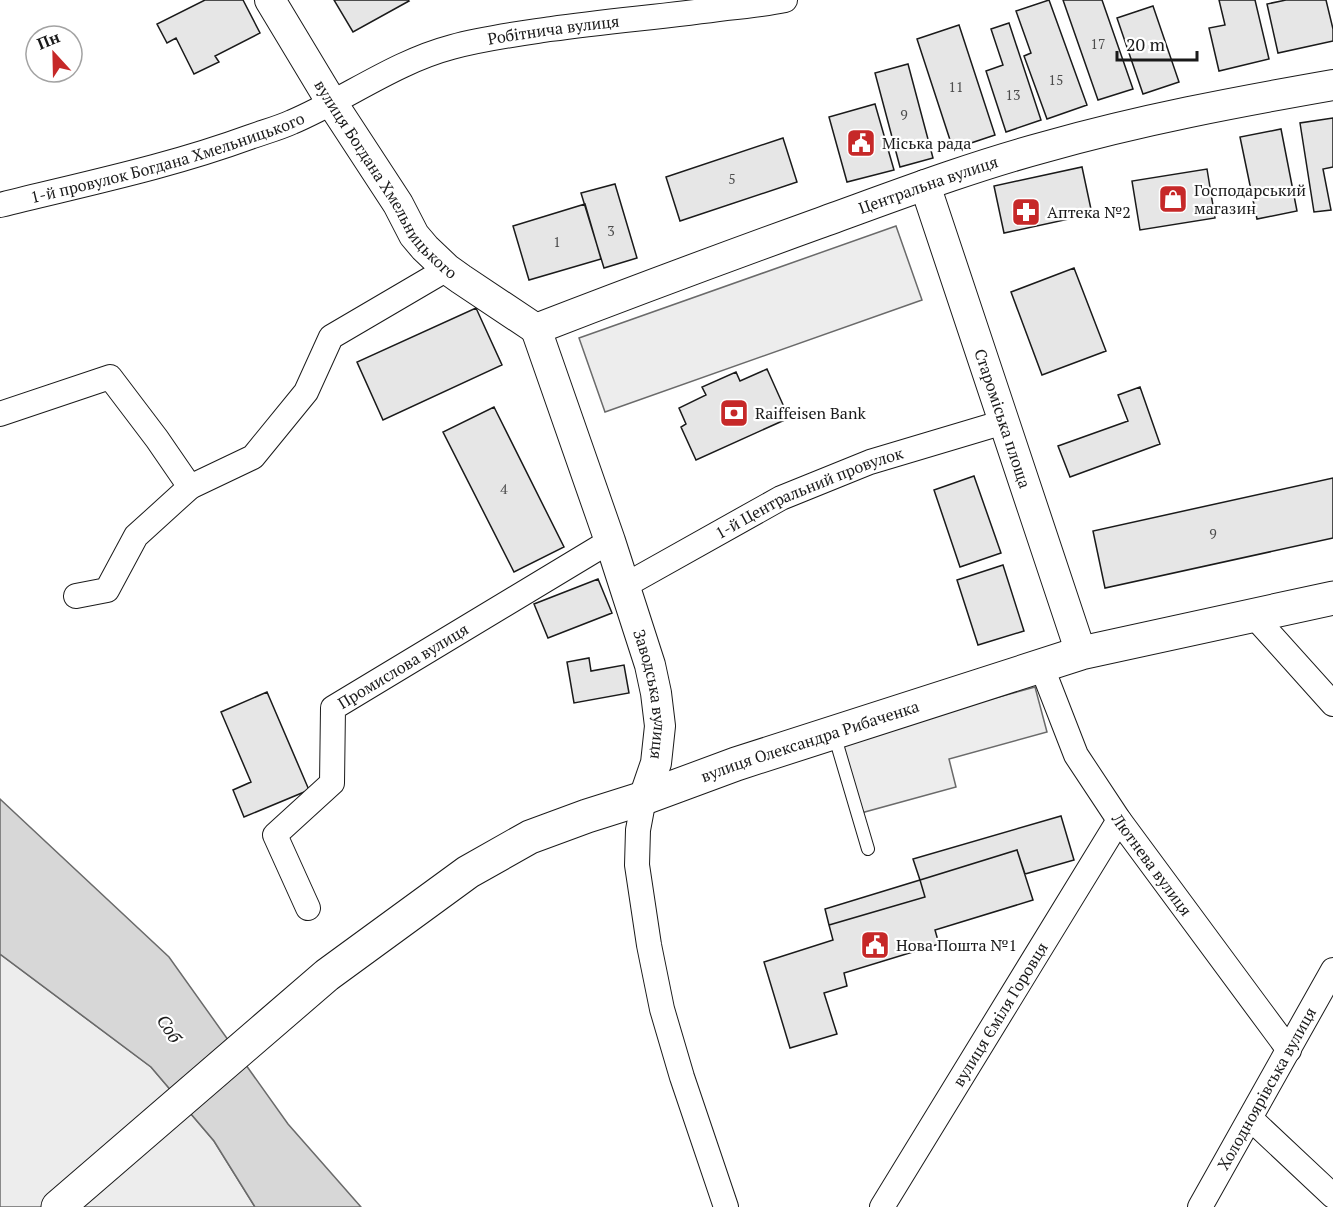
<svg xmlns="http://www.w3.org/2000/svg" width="1333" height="1207" font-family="'PT Serif',serif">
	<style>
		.built { fill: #ededed; stroke: #6a6a6a; stroke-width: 1.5 }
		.water { fill: #d7d7d7; stroke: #6a6a6a; stroke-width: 1.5 }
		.building { fill: #e6e6e6; stroke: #1a1a1a; stroke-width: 1.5 }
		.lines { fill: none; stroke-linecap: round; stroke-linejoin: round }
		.service-casing { stroke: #1a1a1a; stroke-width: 14 }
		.minor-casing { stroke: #1a1a1a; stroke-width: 26 }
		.tertiary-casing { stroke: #1a1a1a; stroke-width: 32 }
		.trunk-casing { stroke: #1a1a1a; stroke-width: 35 }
		.service { stroke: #fff; stroke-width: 12 }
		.minor { stroke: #fff; stroke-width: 24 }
		.tertiary { stroke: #fff; stroke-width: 30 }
		.trunk { stroke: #fff; stroke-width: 33 }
		.labels { text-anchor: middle; stroke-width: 4.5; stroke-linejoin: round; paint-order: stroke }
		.number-label { font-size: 14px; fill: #4d4d4d }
		.street-label { font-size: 16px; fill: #1a1a1a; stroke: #fff }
		.poi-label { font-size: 16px; fill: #1a1a1a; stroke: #fff; text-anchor: start }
		.water-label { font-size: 18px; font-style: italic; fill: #1a1a1a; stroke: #fff }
	</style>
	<rect width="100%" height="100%" fill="#fff"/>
	<path class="built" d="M896,226L922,300L605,412L579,338Z
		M1035,687L1047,732L949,759L956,787L861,813L841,740Z
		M0,954L151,1067L214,1141L255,1207H0Z"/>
	<path class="water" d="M0,799L169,957L288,1124L361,1207H255L214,1141L151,1067L0,954Z"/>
	<path class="building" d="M205,0H243L260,33L215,56L219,62L194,74L176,38L167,43L157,24Z
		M334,0H408L409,1L353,32Z
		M1049,0L1087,105L1047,119L1024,56L1031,53L1016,11Z
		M1063,0H1102L1133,89L1098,100Z
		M1219,0H1255L1269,59L1219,71L1209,28L1225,25Z
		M1286,0H1326L1333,29V41L1278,53L1267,4Z
		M1153,6L1179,82L1143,94L1117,18Z
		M1009,23L1041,120L1006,132L986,71L1003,65L991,29Z
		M959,25L995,135L953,149L917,39Z
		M908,64L933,158L900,167L875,73Z
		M875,104L894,170L847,182L829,117Z
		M1333,118V167L1323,169L1331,210L1314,212L1300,123Z
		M1281,129L1297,211L1257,219L1240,137Z
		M783,138L797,182L680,221L666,177Z
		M1082,167L1092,214L1004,233L994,186Z
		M1207,169L1215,218L1140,230L1132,181Z
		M615,184L637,258L604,268L581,193Z
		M585,204L601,259L529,280L513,226Z
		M1074,268L1106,351L1042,375L1011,292Z
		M476,308L502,365L383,420L357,362Z
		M767,369L789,418L696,460L681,427L686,424L679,408L706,395L702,387L736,372L740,381Z
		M1140,387L1160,444L1070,477L1058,446L1128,421L1118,395Z
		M494,407L564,547L514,572L443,432Z
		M974,476L1001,553L960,567L934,490Z
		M1333,478V538L1105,588L1093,531Z
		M1003,565L1024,631L978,645L957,580Z
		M598,579L612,613L548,638L534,604Z
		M589,658L591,671L624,665L629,693L574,703L567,662Z
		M267,692L309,790L244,817L233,790L251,782L221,712Z
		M1061,816L1074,860L1025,874L1017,850L920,880L913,859Z
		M1017,850L1033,900L935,930L939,944L844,973L847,986L824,993L837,1034L790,1048L764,962L833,940L829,925L925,897L920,880Z
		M920,880L925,897L829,925L825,909Z"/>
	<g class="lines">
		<g class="service-casing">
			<path id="service" d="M834,734L868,849"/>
		</g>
		<g class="minor-casing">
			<g id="minor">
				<path id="s1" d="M0,205C84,184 168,167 250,137C264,132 279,128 292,122C346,99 395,62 452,47C485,38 517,34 551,29C609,21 668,16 726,8C746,6 766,4 785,0"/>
				<path d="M0,414L110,377L157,439L190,487"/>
				<path id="s2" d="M624,586L781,498L870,462L1004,422"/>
				<path d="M76,596L107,590L136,536L190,487L253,457L306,392L331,337L447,269"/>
				<path d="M1253,615L1333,704"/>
				<path id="s3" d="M1041,665L1076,755L1119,820L1289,1050"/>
				<path d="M644,798L638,830L637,865L649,945L662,1009L682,1077L726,1207"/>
				<path id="s4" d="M308,908L275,835L332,783L333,708L610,541"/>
				<path d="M1251,1119L1333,1196"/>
				<path id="s5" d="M882,1207L1119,820"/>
				<path id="s6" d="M1200,1207L1333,970"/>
			</g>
		</g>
		<g class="tertiary-casing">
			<g id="tertiary">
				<path id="s7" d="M270,0L332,103L398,204L414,235L425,248L447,269L461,279L536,329"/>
				<path id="s8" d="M925,185L1081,653"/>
				<path id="s9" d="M536,329C629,293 723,258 817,224C892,197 967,168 1045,147C1140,120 1236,102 1333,85"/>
				<path id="s10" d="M536,329L610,541L650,665L656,693L660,726L656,763L644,798"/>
			</g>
		</g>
		<g class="trunk-casing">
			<g id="trunk">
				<path id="s11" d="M58,1207L327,975L468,872L530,837L587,816L644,798L736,764L1081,653L1333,598"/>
			</g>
		</g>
		<use href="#service" class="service"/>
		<use href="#minor" class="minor"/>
		<use href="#tertiary" class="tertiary"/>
		<use href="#trunk" class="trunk"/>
	</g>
	<defs>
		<g id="civic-square" transform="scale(1.5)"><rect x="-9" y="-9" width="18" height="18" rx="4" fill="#c62828" stroke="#fff"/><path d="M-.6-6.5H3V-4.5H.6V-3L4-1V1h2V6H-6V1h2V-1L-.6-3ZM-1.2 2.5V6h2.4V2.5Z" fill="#fff"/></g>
		<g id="shop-square" transform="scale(1.5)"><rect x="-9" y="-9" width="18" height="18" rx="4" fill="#c62828" stroke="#fff"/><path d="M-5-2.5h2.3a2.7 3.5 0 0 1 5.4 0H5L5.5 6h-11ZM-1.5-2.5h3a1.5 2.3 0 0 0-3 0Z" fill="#fff"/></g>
		<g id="pharmacy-square" transform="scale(1.5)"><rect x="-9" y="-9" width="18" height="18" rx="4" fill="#c62828" stroke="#fff"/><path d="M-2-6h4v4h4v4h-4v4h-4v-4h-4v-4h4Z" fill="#fff"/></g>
		<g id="bank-square" transform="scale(1.5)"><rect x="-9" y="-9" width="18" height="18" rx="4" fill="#c62828" stroke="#fff"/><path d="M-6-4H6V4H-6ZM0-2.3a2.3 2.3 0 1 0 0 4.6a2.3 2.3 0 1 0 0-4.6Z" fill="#fff"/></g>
	</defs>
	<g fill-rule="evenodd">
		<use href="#civic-square" x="861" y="143"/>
		<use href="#shop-square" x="1173" y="199"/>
		<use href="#pharmacy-square" x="1026" y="212"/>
		<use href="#bank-square" x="734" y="413"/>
		<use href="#civic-square" x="875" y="945"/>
	</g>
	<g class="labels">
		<g class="number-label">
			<text x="1098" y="49">17</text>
			<text x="1056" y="85">15</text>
			<text x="956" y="92">11</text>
			<text x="1013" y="100">13</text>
			<text x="904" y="120">9</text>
			<text x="732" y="184">5</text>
			<text x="611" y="236">3</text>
			<text x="557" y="247">1</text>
			<text x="504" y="494">4</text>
			<text x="1213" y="539">9</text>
		</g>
		<g class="street-label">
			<text dy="6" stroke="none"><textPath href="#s1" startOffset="584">Робітнича вулиця</textPath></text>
			<text dy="6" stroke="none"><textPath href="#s1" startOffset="174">1-й провулок Богдана Хмельницького</textPath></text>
			<text dy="6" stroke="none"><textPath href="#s7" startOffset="214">вулиця Богдана Хмельницького</textPath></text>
			<text dy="6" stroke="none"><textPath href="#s9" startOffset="418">Центральна вулиця</textPath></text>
			<text dy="6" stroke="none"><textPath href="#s8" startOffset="246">Староміська площа</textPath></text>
			<text dy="6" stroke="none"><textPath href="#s2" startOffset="208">1-й Центральний провулок</textPath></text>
			<text dy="6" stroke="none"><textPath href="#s4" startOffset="314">Промислова вулиця</textPath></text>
			<text dy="6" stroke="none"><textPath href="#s10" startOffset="384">Заводська вулиця</textPath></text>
			<text dy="6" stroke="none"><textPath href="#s11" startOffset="897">вулиця Олександра Рибаченка</textPath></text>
			<text dy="6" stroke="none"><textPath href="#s3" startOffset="230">Лютнева вулиця</textPath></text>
			<text dy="6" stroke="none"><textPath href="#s5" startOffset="226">вулиця Єміля Горовця</textPath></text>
			<text dy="6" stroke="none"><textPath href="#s6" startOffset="136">Холодноярівська вулиця</textPath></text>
		</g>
		<g class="poi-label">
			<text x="882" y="149">Міська рада</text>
			<text x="1194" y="196">Господарський<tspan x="1194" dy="18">магазин</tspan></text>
			<text x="1047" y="218">Аптека №2</text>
			<text x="755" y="419">Raiffeisen Bank</text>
			<text x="896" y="951">Нова Пошта №1</text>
		</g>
		<g class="water-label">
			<text transform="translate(169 1029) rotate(58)" y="6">Соб</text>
		</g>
	</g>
	<g transform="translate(54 54) rotate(338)"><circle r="28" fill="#ffffff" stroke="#a3a3a3" stroke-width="1.5"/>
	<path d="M0-4.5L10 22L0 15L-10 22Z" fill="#c62828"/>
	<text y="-9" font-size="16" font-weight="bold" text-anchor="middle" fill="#1a1a1a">Пн</text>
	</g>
	<path d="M1117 51v9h80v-9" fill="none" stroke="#1a1a1a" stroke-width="3"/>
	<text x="1126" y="51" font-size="18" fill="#1a1a1a" stroke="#ffffff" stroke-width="4.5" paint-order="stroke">20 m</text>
</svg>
